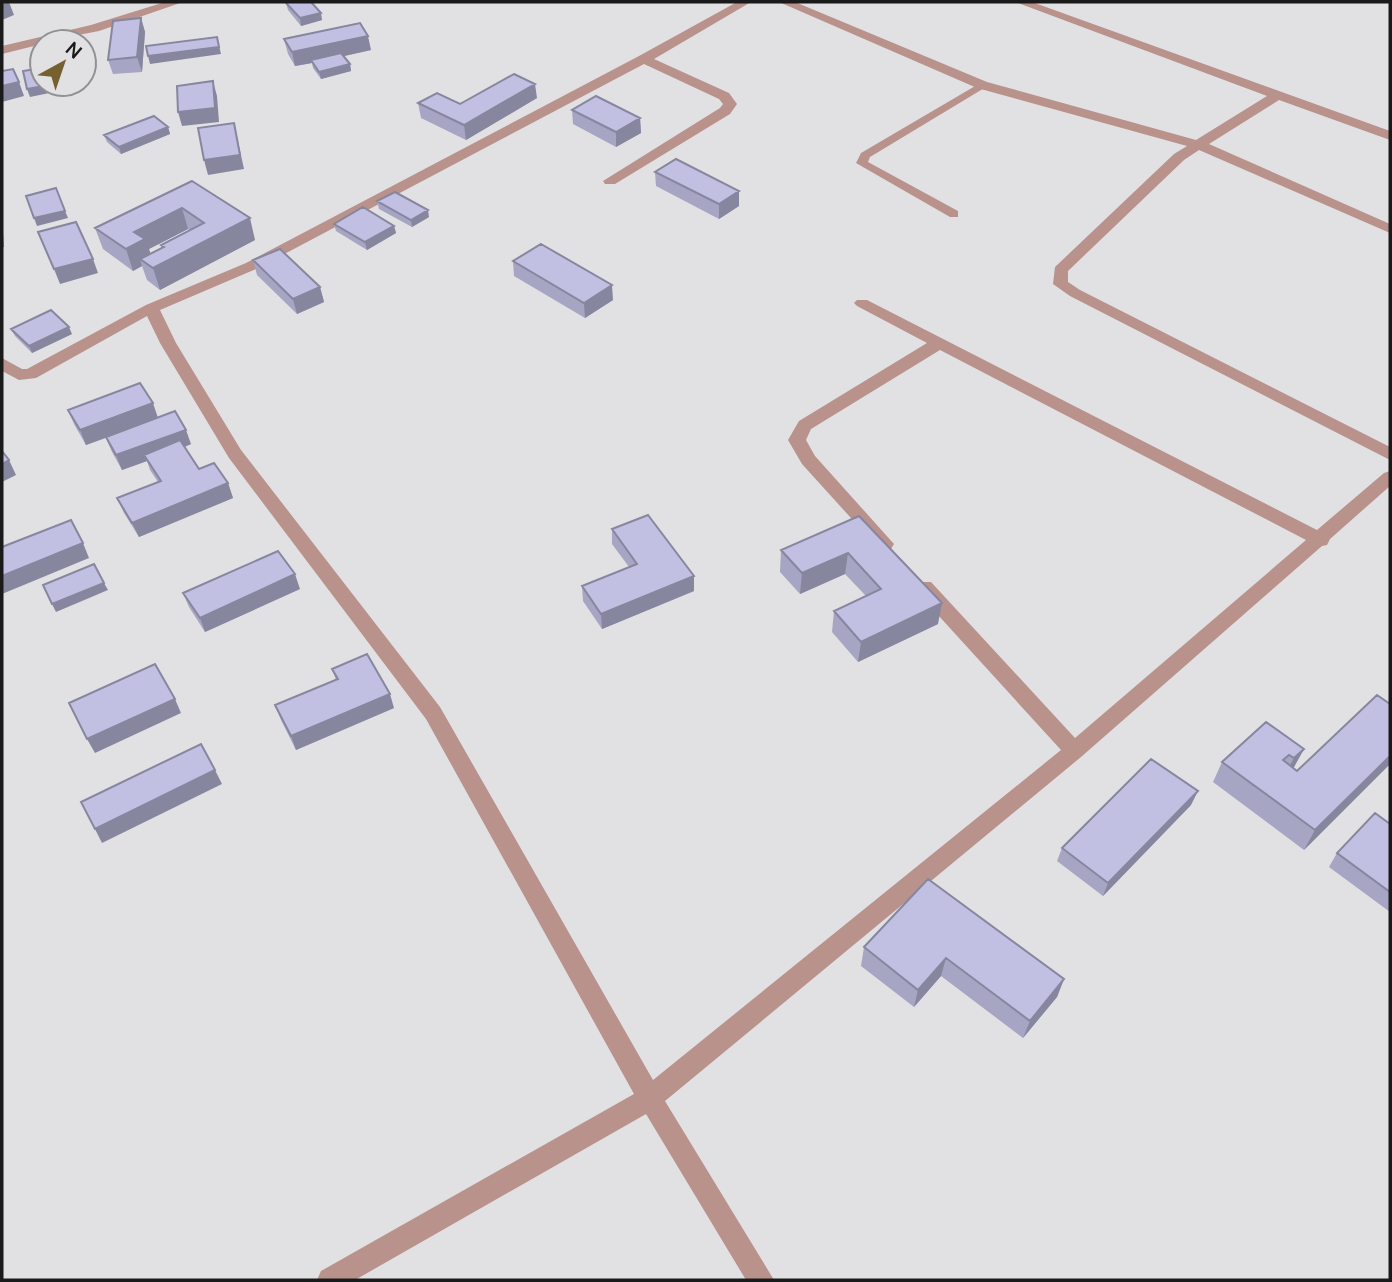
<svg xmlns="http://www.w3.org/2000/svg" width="1392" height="1282" font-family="Manrope,sans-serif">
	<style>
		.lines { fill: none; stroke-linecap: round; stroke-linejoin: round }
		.service { fill: #b9928b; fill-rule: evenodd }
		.minor { fill: #b9928b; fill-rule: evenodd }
		.wall { fill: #a6a5c3; fill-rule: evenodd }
		.shaded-wall { fill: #87869f }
		.building { fill: #c1c0e3; stroke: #87869f; stroke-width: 2 }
	</style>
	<rect width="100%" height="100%" fill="#e1e1e4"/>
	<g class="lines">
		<path class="service" d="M982,82L987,85L986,87L870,157L868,162L958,211V217H950L856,163L861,153Z"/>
		<path class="minor" d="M165,2H183L99,31L42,42V44L2,54V46L91,25Z
			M737,2H751L654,59L729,93L737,104L730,114L615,184H605L603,181L720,108L723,104L719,99L644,64L256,269L160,310L176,343L241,450L440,707L653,1080L1061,750L917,592L915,587L917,582H931L1075,738L1306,540L940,350L811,429L806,440L815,456L894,544L891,549H879L802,464L788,440L799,421L927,343L857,306L854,303L857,300H867L1317,530L1384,473L1390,471V486L1330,539L1327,545L1322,546L1081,757L665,1101L774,1280H746L646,1114L355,1280H317L321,1271L634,1094L426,719L229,458L160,343L147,316L36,378L19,380L2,371V358L22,369H27L146,305L246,263L639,56Z
			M779,2H795L987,82L1196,140L1267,96L1015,2H1032L1390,131V140L1279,100L1209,144L1390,224V233L1199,150L1184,160L1068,271V282L1080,290L1390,447V460L1070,296L1053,284L1055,267L1174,154L1187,146L977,88Z"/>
	</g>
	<path class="wall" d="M286,3L322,20L301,26L288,10Z
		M141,18L145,32L142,72L113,74L108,60Z
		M284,39L371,50L344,56L350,64L351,71L321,79L313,68L312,63L295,66L288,54Z
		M537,98L466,140L421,118L418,103L460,104Z
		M572,110L640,118L641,133L616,147L573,124Z
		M168,127L170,134L121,154L107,142L104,135Z
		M655,172L739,191V206L719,219L656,186Z
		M192,181L255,240L160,290L147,280L142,266L133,271L103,249L95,228ZM188,229L190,230L161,245L162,248L150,254L149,249Z
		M377,201L429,217L412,227L379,209Z
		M334,224L394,226L396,233L367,250L336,231Z
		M253,260L320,287L324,302L297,314L257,275Z
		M513,261L613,300L585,318L514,276Z
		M11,329L72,334L32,353L15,336Z
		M68,410L158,418L191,444L185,447L199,469L228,483L233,498L139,537L124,513L117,498L158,482L150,470L147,461L122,470L112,452L106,438L86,445L74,424Z
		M859,516L938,624L858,662L832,632L834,611L866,596L845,574L800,594L780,572L781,550Z
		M612,529L694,591L602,629L583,601L582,586L629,567L612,544Z
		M300,589L205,632L189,607L183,593Z
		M332,669L394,708L296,750L281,720L275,705L336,680Z
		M1304,749L1293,768L1297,771L1390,764L1304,850L1213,782L1222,762Z
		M1191,805L1103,896L1057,861L1062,848Z
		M1390,824V912L1329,867L1337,853Z
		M928,879L1064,979L1057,997L1023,1038L941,976L914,1007L861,966L864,947Z"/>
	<path class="shaded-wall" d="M7,2H9L14,15L2,20V4Z
		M321,13L322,20L301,26L300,18Z
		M141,18L145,32L142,72L137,57Z
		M368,36L371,50L313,63L311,60L312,63L295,66L292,52Z
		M217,37L221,54L150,64L148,56Z
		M350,64L351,71L321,79L319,72Z
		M213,81L217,96L219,122L182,126L178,112Z
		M19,82L24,96L2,102V86Z
		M55,84H62L64,90L30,97L27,89Z
		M535,84L537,98L466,140L464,125Z
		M640,118L641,133L616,147V132Z
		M234,123L244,169L208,175L204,160Z
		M168,127L170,134L121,154L119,147Z
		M739,191V206L719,219V204Z
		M182,208L188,229L149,249L153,261L140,259L142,266L133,271L126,249L134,232Z
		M428,210L429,217L412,227L411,220Z
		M65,211L68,218L37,226L34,218Z
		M250,218L255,240L160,290L153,268Z
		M394,226L396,233L367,250L365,242Z
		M2,227L3,231L4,247H2Z
		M93,259L98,273L60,284L54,269Z
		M612,285L613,300L585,318L584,303Z
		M320,287L324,302L297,314L293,299Z
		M69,327L72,334L32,353L29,346Z
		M153,403L158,418L86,445L80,430Z
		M186,430L191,444L148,461L144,455L147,461L122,470L116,455Z
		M9,460L16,475L2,482V464Z
		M228,483L233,498L139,537L132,523Z
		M83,543L89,558L2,594V576Z
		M848,553L845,574L800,594L802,573Z
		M295,574L300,589L205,632L200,618Z
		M694,576V591L602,629L601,614Z
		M104,583L108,590L56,612L52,604Z
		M942,603L938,624L858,662L861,642Z
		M390,694L394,708L296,750L291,736Z
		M175,699L181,713L95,753L87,739Z
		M1304,749L1293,769L1283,778L1294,758Z
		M1390,756V764L1304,850L1315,830Z
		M215,770L222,784L102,843L95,829Z
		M1198,791L1191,805L1103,896L1108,883Z
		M946,958L941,976L914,1007L918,990Z
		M1064,979L1057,997L1023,1038L1030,1021Z"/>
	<path class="building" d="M289,2H311L321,13L300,18L286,3Z
		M141,18L137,57L108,60L113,21Z
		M360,23L368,36L292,52L284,39Z
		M217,37L219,47L148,56L146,46Z
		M341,53L350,64L319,72L311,60Z
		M42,68V84H55L27,89L23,71Z
		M13,69L19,82L2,86V71Z
		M514,74L535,84L464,125L418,103L437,93L460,104Z
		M213,81L215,108L178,112L177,86Z
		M596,96L640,118L616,132L572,110Z
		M154,116L168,127L119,147L104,135Z
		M234,123L240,155L204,160L198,128Z
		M676,159L739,191L719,204L655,172Z
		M192,181L250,218L153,268L140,259L164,247L161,245L204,223L182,208L134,232L145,239L126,249L95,228Z
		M56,188L65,211L34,218L26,196Z
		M395,192L428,210L411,220L377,201Z
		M363,207L394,226L365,242L334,224Z
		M76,222L93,259L54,269L38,232Z
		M541,244L612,285L584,303L513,261Z
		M280,249L320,287L293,299L253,260Z
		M51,310L69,327L29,346L11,329Z
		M140,383L153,403L80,430L68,410Z
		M175,411L186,430L116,455L106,437Z
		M180,440L199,469L214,463L228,483L132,523L117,498L161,481L144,455Z
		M2,451L9,460L2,464Z
		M648,515L694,576L601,614L582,586L637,564L612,529Z
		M859,516L942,603L861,642L834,611L881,589L848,553L802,573L781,550Z
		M71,520L83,543L2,576V547Z
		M278,551L295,574L200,618L183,593Z
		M94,564L104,583L52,604L43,585Z
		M367,654L390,694L291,736L275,705L338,679L332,669Z
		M155,664L175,699L87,739L69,703Z
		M1377,695L1390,704V756L1315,830L1222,762L1266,722L1304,749L1294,758L1289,755L1283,760L1297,771Z
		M201,744L215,770L95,829L81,802Z
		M1151,759L1198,791L1108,883L1062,848Z
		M1375,813L1390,824V892L1337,853Z
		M928,879L1064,979L1030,1021L946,958L918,990L864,947Z"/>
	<rect width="1392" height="1282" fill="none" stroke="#1a1a1b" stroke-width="7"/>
	<g transform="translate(63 63) rotate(40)"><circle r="33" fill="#e1e1e4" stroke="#919194" stroke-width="2"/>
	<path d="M0-5L12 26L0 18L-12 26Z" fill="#76602f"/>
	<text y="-10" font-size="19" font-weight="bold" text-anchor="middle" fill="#1a1a1b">N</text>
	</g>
</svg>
